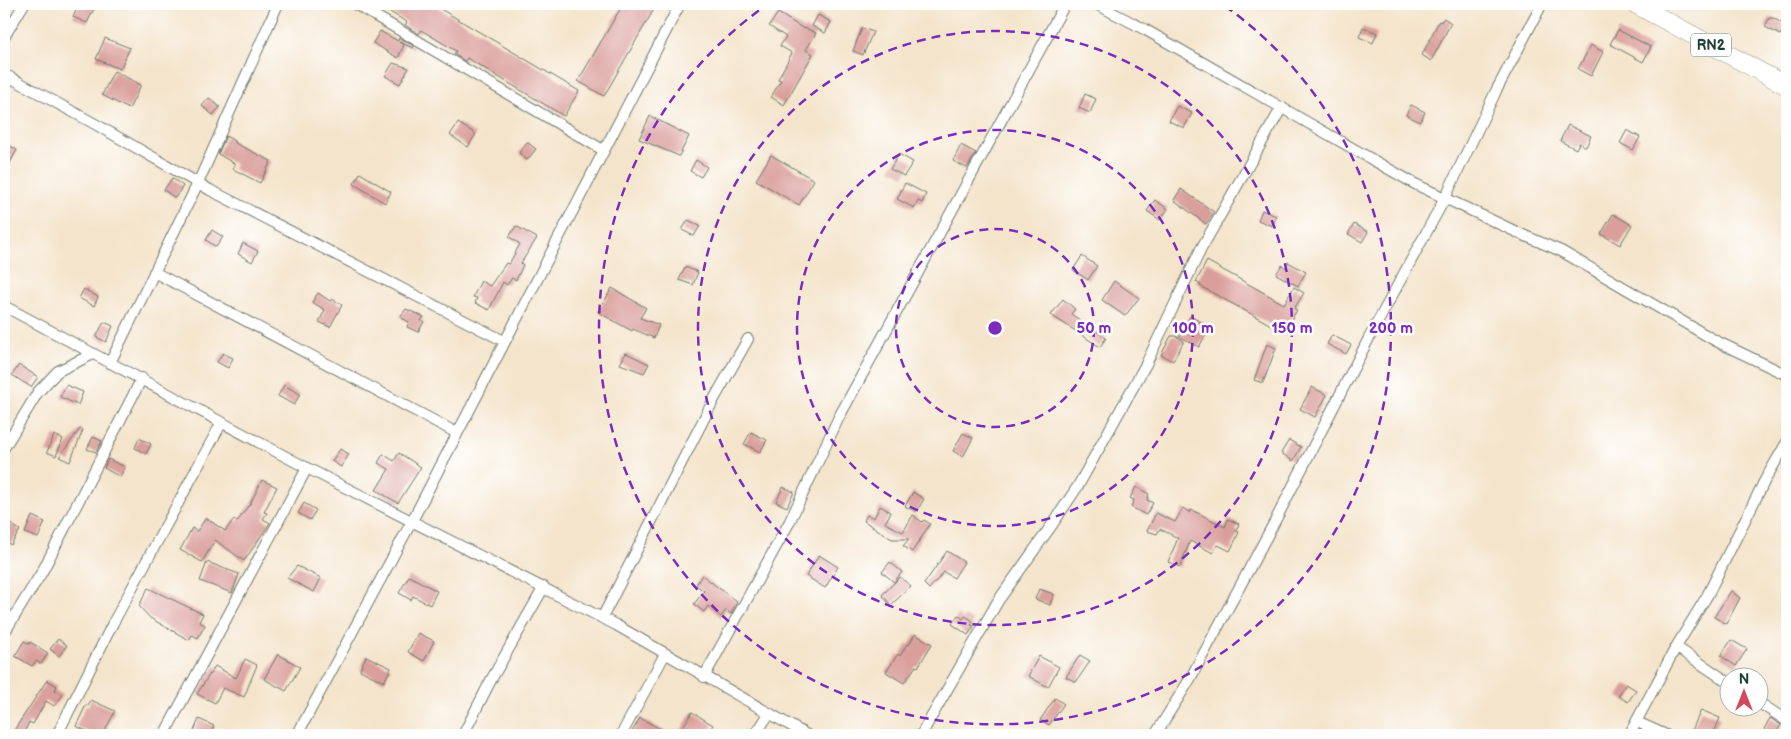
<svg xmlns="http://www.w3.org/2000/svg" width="1791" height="739" font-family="'Balsamiq Sans',sans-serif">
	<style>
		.building { fill: #da9f9b }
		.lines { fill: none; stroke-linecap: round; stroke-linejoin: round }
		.minor-casing { stroke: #6a7769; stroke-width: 12 }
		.trunk-casing { stroke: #6a7769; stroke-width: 19 }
		.minor { stroke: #fff; stroke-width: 10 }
		.trunk { stroke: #fff; stroke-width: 18 }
		.ring { fill: none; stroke: #7b2cbf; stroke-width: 2.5; stroke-dasharray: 9 6 }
		.labels { text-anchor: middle; stroke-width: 5; stroke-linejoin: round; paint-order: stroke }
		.shield { fill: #fff; stroke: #627771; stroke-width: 1 }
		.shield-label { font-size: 14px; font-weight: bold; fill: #1f3d34 }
		.centre { fill: #7b2cbf; stroke: #fff; stroke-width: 2.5 }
		.ring-label { font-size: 15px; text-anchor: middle; font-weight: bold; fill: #7b2cbf; stroke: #fff; stroke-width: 5; stroke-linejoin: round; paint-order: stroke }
	</style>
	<rect width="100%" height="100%" fill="#fff"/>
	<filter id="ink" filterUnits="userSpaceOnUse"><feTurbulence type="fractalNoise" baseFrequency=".02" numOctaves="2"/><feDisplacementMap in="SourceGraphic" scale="10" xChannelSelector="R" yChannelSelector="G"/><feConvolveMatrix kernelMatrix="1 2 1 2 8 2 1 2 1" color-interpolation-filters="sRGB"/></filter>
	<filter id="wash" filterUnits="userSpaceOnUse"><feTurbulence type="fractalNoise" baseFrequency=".0096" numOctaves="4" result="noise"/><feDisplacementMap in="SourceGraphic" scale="20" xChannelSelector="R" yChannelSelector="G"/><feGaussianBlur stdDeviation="1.12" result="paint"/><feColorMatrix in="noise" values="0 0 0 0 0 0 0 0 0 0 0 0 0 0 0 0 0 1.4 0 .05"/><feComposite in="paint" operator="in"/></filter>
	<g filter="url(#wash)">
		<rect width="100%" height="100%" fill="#f4e4cb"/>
		<g id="blocks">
			<path class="building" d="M79,4H87L95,7L87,23L73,17Z
				M376,4H432L579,91L564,116L467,58L465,61L454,54L456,51L421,30L419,34L405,25L407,22Z
				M623,4H657L604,96L578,81Z
				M778,13L804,29L805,28L816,33L806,50L813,54L784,105L771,97L781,80L778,79L792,53L780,46L786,37L769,26Z
				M818,15L831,22L825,33L812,26Z
				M1444,18L1451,23L1431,61L1422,55L1439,21L1441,22Z
				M1769,18H1773L1785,25L1780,35L1765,27Z
				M1363,27L1377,33L1373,43L1359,37Z
				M862,28L873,32L863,55L853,51Z
				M1618,30L1651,47L1643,62L1610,44Z
				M380,31L398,41L399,38L414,46L413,48L399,42L404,45L398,58L373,43Z
				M105,38L130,48L120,69L96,59Z
				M1591,45L1603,52L1591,76L1578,69Z
				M393,63L409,68L400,84L385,76Z
				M114,71L141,85L129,109L102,95Z
				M1085,94L1096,99L1090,113L1079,108Z
				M209,98L220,107L213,115L202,106Z
				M1411,105L1425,112L1420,122L1406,115Z
				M1177,106L1192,113L1184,128L1169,121Z
				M650,116L689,136L679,156L639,139Z
				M458,123L476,134L468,147L450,135Z
				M1568,125L1591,136L1586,147L1579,143L1576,149L1560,141Z
				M1627,130L1640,137L1633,150L1620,143Z
				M226,136L236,142L235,143L271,161L260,183L233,169L235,164L218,154Z
				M4,142L17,150L4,174Z
				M527,142L536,149L527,160L519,153Z
				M961,145L976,153L967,168L953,161Z
				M899,154L913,162L904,176L890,169Z
				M771,155L814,180L799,205L756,180Z
				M696,160L707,167L701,177L690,171Z
				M360,173L391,192L385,203L354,184Z
				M172,178L183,186L175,198L164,190Z
				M905,183L926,194L922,203L918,201L914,208L897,199Z
				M1181,189L1214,212L1206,224L1174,200Z
				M1155,200L1168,209L1160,220L1147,211Z
				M1262,210L1276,216L1272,226L1258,220Z
				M1613,214L1632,225L1620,245L1601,234Z
				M688,220L700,226L694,236L682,230Z
				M1354,224L1368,232L1362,242L1348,234Z
				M516,226L537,238L521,263L523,265L516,280L512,278L507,285L503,282L489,310L475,303L477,298L473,297L481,281L490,286L506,263L509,264L520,244L509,237Z
				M212,230L223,237L216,247L206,240Z
				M243,243L258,251L252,262L238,254Z
				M1082,256L1097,266L1088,280L1073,270Z
				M1207,261L1284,304L1294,287L1304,293L1294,309L1297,310L1284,332L1200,286V284L1196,282Z
				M1288,262L1306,272L1298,286L1276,274L1282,265L1286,268Z
				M685,267L698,272L693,285L679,280Z
				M1114,281L1139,298L1125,316L1102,300Z
				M612,288L646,308L640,318L659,325L654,338L633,329L632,331L598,312Z
				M84,289L98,297L94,306L79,298Z
				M318,293L330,301L332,299L342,305L330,327L319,322L325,310L312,302Z
				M1063,299L1075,309L1071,314L1106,338L1100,347L1051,315Z
				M406,309L424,317L421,320L424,322L418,332L407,327L409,322L400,317Z
				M1190,316L1210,327L1199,347L1179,336Z
				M104,322L113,326L106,342L96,337Z
				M1332,335L1351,345L1346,354L1327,344Z
				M1171,336H1176L1184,341L1173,361L1161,355Z
				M1267,344L1276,348L1263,383L1254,380Z
				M223,353L233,358L228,368L217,362Z
				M626,353L649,364L644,373L620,364Z
				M19,365L38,377L31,387L12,375Z
				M66,385L83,392L78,405L60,397Z
				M284,385L300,394L294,405L278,396Z
				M1312,387L1327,395L1315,417L1300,409Z
				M80,429L83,430L70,462L59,457Z
				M751,432L767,440L760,452L744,444Z
				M963,433L973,438L963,457L953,451Z
				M54,435L63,439L56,456L47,452Z
				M93,437L102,441L96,452L87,449Z
				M139,438L151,444L146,454L135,448Z
				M1289,440L1301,447L1293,461L1281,453Z
				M340,449L349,454L341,467L332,461Z
				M399,453L421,467L398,503L376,490L389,469L378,463L383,454L394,461Z
				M108,459L125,467L120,477L104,468Z
				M262,480L277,487L264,512L267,513L263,519L270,523L244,561L215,540L202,562L180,550L192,528L197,531L206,518L225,531L234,519L237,522L248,506H249Z
				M783,487L794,492L787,507L776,502Z
				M1136,487L1149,494L1147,500L1153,503L1146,515L1131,507L1134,500L1130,498Z
				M913,492L924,499L916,512L905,506Z
				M304,503L316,510L310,520L298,513Z
				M880,506L891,512L885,523L903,532L913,515L922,522L924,520L930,524L912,552L903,546L909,539H892L864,521L867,515L874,518Z
				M1183,508L1190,513L1191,510L1200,514L1225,527L1228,519L1239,524L1236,531L1239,532L1236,539L1230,551L1218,545L1213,553L1190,541L1180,567L1168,562L1178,538L1160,529L1157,534L1147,531L1156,513L1175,522Z
				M32,516L45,522L38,538L25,533Z
				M9,523L20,530L11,545L4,540V533Z
				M947,551L964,562L954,578L944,572L929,589L924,584Z
				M819,555L838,567L825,588L806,576Z
				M207,562L239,574L232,593L200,581Z
				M890,562L902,572L894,582L882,572Z
				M297,566L321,578L314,592L287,578Z
				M702,575L737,602L731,614L726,610L721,617L708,606L704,612L694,604L704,591L696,585Z
				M409,576L437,591L430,605L413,596L411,600L399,593Z
				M900,577L911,586L891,605L882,595Z
				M148,588L203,614L199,622L205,625L198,638L192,635L189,640L150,618L139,606Z
				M1039,589L1054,594L1050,605L1035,599Z
				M1731,591L1740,598L1726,624L1714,617Z
				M958,615L963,619L965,616L973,621L971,625L974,626L968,635L952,624Z
				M418,633L434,641L424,661L408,652Z
				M915,634L932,644L918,667L916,666L904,683L886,672L898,654L900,656L907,644L909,645Z
				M58,639L67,645L59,656L50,649Z
				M1731,640L1747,649L1736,666L1721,656Z
				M24,641L29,644L30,642L48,653L41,664L36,661L32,666L15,656Z
				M278,654L300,667L286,691L264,679Z
				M1080,655L1090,661L1076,682L1066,677Z
				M366,656L391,668L384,682L360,670Z
				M1039,656L1059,667L1048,687L1028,676Z
				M245,659L257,665L244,697L223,688L215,703L197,694L215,666L236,678Z
				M47,680L57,686L55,690L63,695L54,706L46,701L33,724L29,722L23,735H11Z
				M1626,684L1636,690L1628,702L1618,696Z
				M1055,698L1064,704L1049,725L1040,720Z
				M91,700L115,711L103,735H95L76,726L86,705L88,706Z
				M1701,710L1720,718L1713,735H1690Z
				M692,712L713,725L706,735H678Z
				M640,718L672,735H630Z
				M1770,718L1781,725L1775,735H1762L1766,730L1764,729Z
				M199,719L214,726L210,735H205L194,731Z"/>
		</g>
	</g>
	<g filter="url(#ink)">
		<use href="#blocks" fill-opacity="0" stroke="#6a7769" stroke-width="1"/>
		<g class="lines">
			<g class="minor-casing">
				<path id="minor" d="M355,4L603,150
					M1096,4L1144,29L1415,184L1523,235L1561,251L1716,341L1787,375
					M4,37L24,4
					M4,74L95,124L210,190L504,341
					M154,272L457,433
					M4,306L307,468L616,625L807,735
					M110,363L198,183L278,4
					M4,448L38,392L58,371L93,354
					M602,618L713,401L748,339
					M4,633L42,572L142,378
					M1676,647L1728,682
					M704,677L789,523L839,417L1065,4
					M1758,702L1787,721
					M1637,722L1666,735
					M57,735L113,623L222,422
					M164,735L307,468
					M297,735L412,521L680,4
					M463,735L491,680L544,587
					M621,735L665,654
					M755,735L769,714
					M921,735L998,601L1054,522L1078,486L1146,364L1201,249L1282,107
					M1155,735L1190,679L1274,523L1369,338L1445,198L1496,91L1542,4
					M1629,735L1676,647L1707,596L1765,480L1787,442"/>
			</g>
			<g class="trunk-casing">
				<path id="trunk" d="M1635,4L1787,86"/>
			</g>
			<use href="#minor" class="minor"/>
			<use href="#trunk" class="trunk"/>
		</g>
	</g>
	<g class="ring">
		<circle cx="995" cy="328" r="99"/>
		<circle cx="995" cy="328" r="198"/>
		<circle cx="995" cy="328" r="297"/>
		<path d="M1225 6A396 396 0 1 1 765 6"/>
	</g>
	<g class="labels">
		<rect class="shield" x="1691" y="33.5" width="40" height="23" rx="4"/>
		<g class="shield-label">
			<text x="1711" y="50">RN2</text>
		</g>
	</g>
	<circle cx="995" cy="328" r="8" class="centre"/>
	<g class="ring-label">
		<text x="1094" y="333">50 m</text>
		<text x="1193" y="333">100 m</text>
		<text x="1292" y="333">150 m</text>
		<text x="1391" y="333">200 m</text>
	</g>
	<rect width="1791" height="739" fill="none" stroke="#fff" stroke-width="20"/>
	<g transform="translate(1744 692)"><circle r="24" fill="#ffffff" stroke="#a5b1ae"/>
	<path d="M0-4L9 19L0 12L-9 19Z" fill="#d1495b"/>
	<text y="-8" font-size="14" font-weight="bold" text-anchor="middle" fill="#1f3d34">N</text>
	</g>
</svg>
